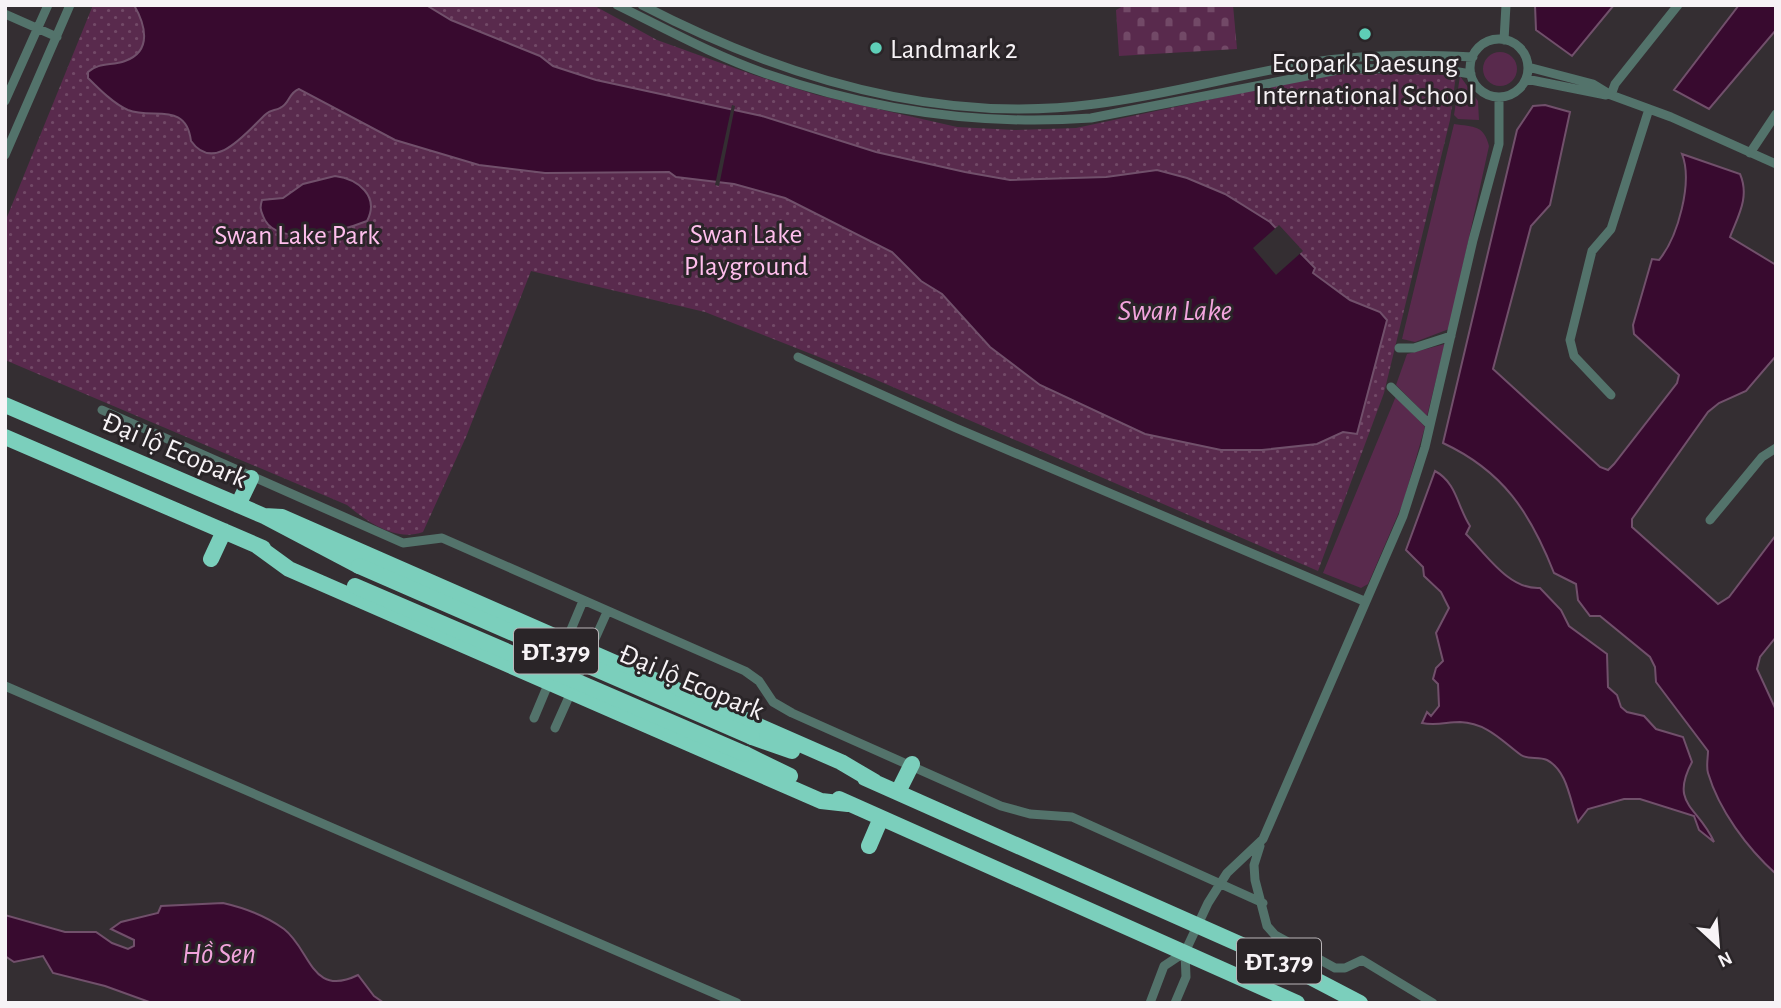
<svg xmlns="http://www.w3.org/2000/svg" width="1781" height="1008" font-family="'Alegreya Sans',sans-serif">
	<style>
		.grass { fill: #592a4d }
		.cemetery { fill: url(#cemetery-stones) }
		.park { fill: url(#park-dots) }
		.water { fill: #380a2f; stroke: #71506b; stroke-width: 2 }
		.pier { fill: #342e32 }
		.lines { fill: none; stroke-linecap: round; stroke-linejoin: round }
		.street { stroke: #53736b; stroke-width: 9 }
		.highway { stroke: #7bcfbc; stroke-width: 16 }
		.highway-bridge { stroke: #7bcfbc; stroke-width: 16 }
		.poi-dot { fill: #5eceb7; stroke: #2a2528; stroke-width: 2.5 }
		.labels { text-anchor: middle; stroke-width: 6; stroke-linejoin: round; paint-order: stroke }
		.shield { fill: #2a2528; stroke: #bab5b8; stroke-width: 2 }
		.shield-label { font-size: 26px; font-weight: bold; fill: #f7f3f6 }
		.poi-label { font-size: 28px; fill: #f7f3f6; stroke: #2a2528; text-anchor: start }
		.park-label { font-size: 28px; fill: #ffbfed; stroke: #2a2528 }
		.street-label { font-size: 28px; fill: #f7f3f6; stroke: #2a2528 }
		.water-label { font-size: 30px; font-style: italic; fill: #f2a4dd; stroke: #2a2528 }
	</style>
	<defs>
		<pattern id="cemetery-stones" width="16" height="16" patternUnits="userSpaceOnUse" patternTransform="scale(1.75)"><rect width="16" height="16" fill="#592a4d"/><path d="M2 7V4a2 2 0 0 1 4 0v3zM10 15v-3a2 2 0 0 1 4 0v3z" fill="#724967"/></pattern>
		<pattern id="park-dots" width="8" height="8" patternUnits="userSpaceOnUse" patternTransform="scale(1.75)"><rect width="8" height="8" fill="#592a4d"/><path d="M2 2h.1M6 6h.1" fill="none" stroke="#724967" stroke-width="1.8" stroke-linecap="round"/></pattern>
	</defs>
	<rect width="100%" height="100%" fill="#342e32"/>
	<path class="grass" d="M1483 69a17 17 0 1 1 34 0a17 17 0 1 1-34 0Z
		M1460,76L1478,101L1479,120L1458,119L1454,115Z
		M1454,124C1474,127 1484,125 1489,146L1449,329L1415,342L1402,339Z
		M1445,344L1427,416L1396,385L1407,354Z
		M1396,396L1425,427L1403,503L1368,584L1361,588L1323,573Z"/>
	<path class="cemetery" d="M1125,5H1233L1237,49L1119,56L1116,10Z"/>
	<path class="park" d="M93,5H593L657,40L754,75L817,95L957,127L1015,130L1076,128L1334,73L1456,75L1450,120L1384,393L1318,571L872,378L705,312L531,271L466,437L423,532C395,542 368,522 347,505L5,360V222Z"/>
	<path class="water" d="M134,5H426L451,20L540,56L553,66L596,80L762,116L876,152L965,172L1010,180L1106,177L1157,170L1187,178L1225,194L1270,222L1315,268L1313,273L1350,300L1380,312L1387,320L1357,434L1343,432L1317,444L1262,450H1221L1145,434L1040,385L990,347L942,294L921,281L892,252L785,198L734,184L676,177L669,172L545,173L479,165L395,140L299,89C288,93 290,104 280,108C275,111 271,109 266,114C248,130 215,175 191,141C186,101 153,120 128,110C114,104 99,89 88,78V72C99,62 112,66 125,61C153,51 145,24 134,5Z
		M1535,5H1614L1572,56L1536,30Z
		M1739,5H1776V30L1709,109L1674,90Z
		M1545,105L1570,112L1550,205L1531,226L1493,369L1600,467L1608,470L1614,464L1677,383L1679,375L1634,334L1633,325L1652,259L1659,260C1678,237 1693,182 1682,154L1740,174C1750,197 1738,216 1730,237L1776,265V356L1746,391L1719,403L1708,412L1632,519V527L1718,604L1729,597L1776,535V637L1760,657L1757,669L1776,710V874C1747,848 1719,810 1708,773C1706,766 1708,758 1708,751L1656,682L1655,667L1650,657L1600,616H1590L1578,600L1576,584L1554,573C1530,512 1503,471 1443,443L1517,130L1533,106Z
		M335,176C358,179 380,196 367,221C342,231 275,249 263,216C260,209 260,207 262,200L283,198L303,184Z
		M1435,471C1457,483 1457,506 1470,526L1466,534C1486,554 1509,590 1540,588L1561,610L1569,626L1607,654L1608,687L1617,695L1621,707L1627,712L1644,716L1656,729L1683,737L1692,762C1669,805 1699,807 1714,842L1699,830L1694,816L1640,799H1624L1588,809L1578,822C1570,802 1568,771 1547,760C1539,756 1528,760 1521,755C1502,741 1487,723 1460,722C1447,722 1436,726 1422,723L1427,712L1431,716L1439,706L1438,684L1433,679L1436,668L1443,661L1436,633L1449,608L1441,592L1424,576L1423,567L1406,550Z
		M223,903C245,908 266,916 284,929C311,950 311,998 358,975L374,996L384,1003H152L105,986L53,973L43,956L14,962L5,956V915L65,932H96L112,943L128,949L134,946V940L111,929L121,922L158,913L161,906Z"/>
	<path class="pier" d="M732,105L735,106L719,186L715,185Z
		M1279,225L1303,251L1276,275L1253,248Z"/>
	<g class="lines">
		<path class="street" d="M617,5C666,29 715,56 767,74C871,110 981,126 1091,118L1343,69L1434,68L1471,74
			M642,5C781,77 937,125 1095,104C1169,95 1240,74 1314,62C1365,54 1421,54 1473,57
			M5,14L57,37
			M1470 68a29 29 0 1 1 58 0a29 29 0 1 1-58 0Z
			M1504,40L1506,5
			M1528,67L1593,84L1611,95L1671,117L1776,164
			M1526,79L1606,95
			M1611,95L1615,84L1678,5
			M5,101L48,5
			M1750,153L1776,114
			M5,155L70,5
			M1399,348H1414L1451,336
			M798,357L956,428L1364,601
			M1391,387L1430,425
			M1611,395L1574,356L1570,340L1592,251L1611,229L1649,109
			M102,410L403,543L442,538L745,671L759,681L773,702L792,713L1001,806L1030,814L1072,817L1263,903
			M1710,520L1762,457L1776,448
			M5,686L737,1003
			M534,718L583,601
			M555,728L607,612
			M1260,846L1254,865L1255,880L1267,926L1275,935L1335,968H1345L1362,960L1433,1003
			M1150,1003L1164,966L1185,952
			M1175,1003L1186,977L1185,952L1208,903L1227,873L1263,839L1403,516L1425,447L1473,240L1499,144V97"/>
		<path class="highway" d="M5,405L264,516L359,566
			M5,437L263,548
			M238,505L251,478
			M264,516L282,517L841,762L875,782
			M256,545L289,569L821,801L848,804
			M211,559L224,531
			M752,737L792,751
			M745,754L790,776
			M865,778L1291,967L1360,1003
			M898,792L912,764
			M839,799L1297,1003
			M869,846L881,818"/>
		<path class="highway-bridge" d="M359,566L752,737
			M355,586L745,754"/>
	</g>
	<g class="poi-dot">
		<circle cx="1365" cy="34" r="7"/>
		<circle cx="876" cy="48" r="7"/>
	</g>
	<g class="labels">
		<g class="shield">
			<rect x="514" y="628.5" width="84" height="45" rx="5"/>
			<rect x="1237" y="938.5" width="84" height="45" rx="5"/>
		</g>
		<g class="shield-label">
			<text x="556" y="660">ĐT.379</text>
			<text x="1279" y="970">ĐT.379</text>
		</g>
		<g class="poi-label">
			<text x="890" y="58">Landmark 2</text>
			<text x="1365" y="72" text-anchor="middle">Ecopark Daesung<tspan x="1365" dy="32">International School</tspan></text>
		</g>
		<g class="park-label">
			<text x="746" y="243">Swan Lake<tspan x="746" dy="32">Playground</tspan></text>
			<text x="297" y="244">Swan Lake Park</text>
		</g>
		<g class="street-label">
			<text transform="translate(175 449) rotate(23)" y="10">Đại lộ Ecopark</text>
			<text transform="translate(692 681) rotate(23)" y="10">Đại lộ Ecopark</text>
		</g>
		<g class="water-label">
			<text x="1175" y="320">Swan Lake</text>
			<text x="219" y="963">Hồ Sen</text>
		</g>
	</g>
	<rect width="1781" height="1008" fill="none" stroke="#f7f3f6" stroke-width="14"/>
	<g transform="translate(1718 945) rotate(154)" stroke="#2a2528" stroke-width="5" paint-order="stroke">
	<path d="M0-5L12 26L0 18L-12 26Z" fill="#f7f3f6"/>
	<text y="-10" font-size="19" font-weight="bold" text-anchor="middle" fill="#f7f3f6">N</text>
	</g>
</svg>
